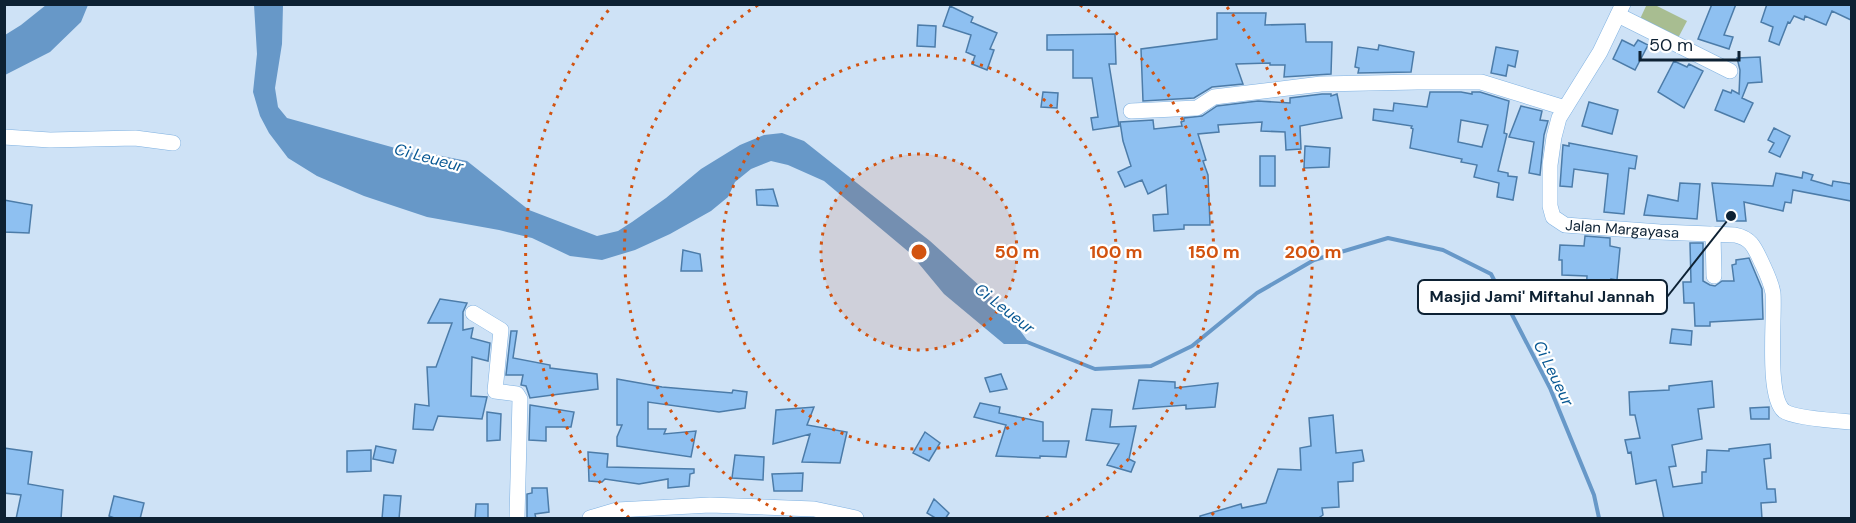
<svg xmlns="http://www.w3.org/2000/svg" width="1856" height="523" font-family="'DM Sans',sans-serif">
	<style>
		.green { fill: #a8bd91 }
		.water { fill: #6798c8 }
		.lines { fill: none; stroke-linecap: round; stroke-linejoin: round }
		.stream { stroke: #6798c8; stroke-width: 4 }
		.building { fill: #8ec0f1; stroke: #4c7ca9; stroke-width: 1.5; fill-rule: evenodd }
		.minor-casing { stroke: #7fb1e1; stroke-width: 16 }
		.minor { stroke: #fff; stroke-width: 15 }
		.ring { fill: none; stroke: #d25310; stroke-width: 3; stroke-dasharray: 3 6 }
		.labels { text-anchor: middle; stroke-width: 4.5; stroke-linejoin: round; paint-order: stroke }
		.street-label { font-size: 15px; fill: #0d2133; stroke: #fff }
		.water-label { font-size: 16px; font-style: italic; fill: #085893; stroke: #fff }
		.centre { fill: #d25310; stroke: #fff; stroke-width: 3 }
		.ring-label { font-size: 18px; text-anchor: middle; font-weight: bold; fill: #d25310; stroke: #fff; stroke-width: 4.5; stroke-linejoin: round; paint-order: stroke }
		.leader { fill: none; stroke: #0d2133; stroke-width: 2 }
		.callout-dot { fill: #0d2133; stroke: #fff; stroke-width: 2 }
		.callout { fill: #fff; stroke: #0d2133; stroke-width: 2 }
		.callout-label { font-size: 16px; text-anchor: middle; font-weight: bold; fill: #0d2133 }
	</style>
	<rect width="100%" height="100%" fill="#cee2f6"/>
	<path class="green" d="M1647,4L1655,5L1687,21L1677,40L1639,21Z"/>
	<path class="water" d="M46,5H88L81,22L50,52L5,75V35L21,25Z
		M254,5H283L282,44L275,88L278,107L287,118L424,156L437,155L467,161L529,210L597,236L618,231L632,222L666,198L701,169L740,145L764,135L782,133L804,141L930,241L1002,306L1030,344H1004L944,294L910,253L824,181L788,165L771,161L751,169L735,182L728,197L711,211L670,234L635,250L602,260L570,256L532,238L499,230L427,217L364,196L317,176L288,158L269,133L260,116L253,92L257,54Z"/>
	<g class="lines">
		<path class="stream" d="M1027,342L1095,369L1151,366L1192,346L1257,293L1314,260L1388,238L1443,250L1491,274L1550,388L1594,495L1599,518"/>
	</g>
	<path class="building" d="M1712,4H1736L1724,35L1733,37L1729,49L1698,39Z
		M1767,4H1851V20L1832,11L1826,25L1805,16L1804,20L1794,16L1790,23L1788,22L1779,45L1769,41L1773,27L1761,22Z
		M950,6L973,17L971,22L997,33L990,49L994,50L987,70L972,64L975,56L966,52L971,35L943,26Z
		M1217,13H1266L1265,25L1305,24L1306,42H1332L1331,74L1284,77L1285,65H1270V63L1236,64L1243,84L1212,87L1194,98L1143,101L1141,49L1217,39Z
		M918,25L936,26L935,47L917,46Z
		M1115,34L1116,64H1109L1119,126L1093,130L1091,118L1098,117L1092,78H1073V50H1047V35Z
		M1622,40L1634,46L1638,40L1648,45L1635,70L1613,59Z
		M1379,45L1414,52L1411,72L1358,73L1359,68L1355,67L1358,47L1378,50Z
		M1496,47L1518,51L1515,67L1508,65L1506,76L1491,73Z
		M1760,57L1762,82L1748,83L1742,98L1753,103L1744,122L1715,110L1723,90L1731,93L1732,90L1739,94L1740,70L1737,58Z
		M1674,61L1687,67L1689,64L1703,71L1684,108L1658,92Z
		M1043,92L1058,93L1057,108L1041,107Z
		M1430,92H1461L1472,94V92H1480L1509,101L1504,133L1507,134L1498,171L1508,173V176L1517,177L1513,200L1497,197L1499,183L1474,177L1477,165L1461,162L1462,159L1410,148L1413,129L1411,128L1412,126L1373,120L1374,109L1393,111L1394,103L1427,107ZM1461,120L1488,125L1482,147L1458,142Z
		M1322,94H1331V96L1337,94L1342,118L1300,126L1301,149L1286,150L1285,132L1261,131L1262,122L1218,125L1219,132L1198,134L1206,160L1203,161L1208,175L1210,225H1184V229L1154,231L1153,215L1168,214L1166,185L1148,194L1142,180L1125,187L1118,172L1131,166L1123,141L1120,122L1153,120L1154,129L1182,126L1181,122L1184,121V118L1202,116L1217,106L1258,101L1290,103V98Z
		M1589,102L1618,110L1612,134L1582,126Z
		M1521,106L1542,111L1540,120L1548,121L1544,135L1540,175L1529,173L1534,142L1509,137Z
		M1774,128L1790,136L1780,157L1769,152L1774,143L1768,140Z
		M1569,143L1637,156L1635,169L1629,168L1624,214L1604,212L1608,174L1574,169L1572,187L1560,186L1563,145L1569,146Z
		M1305,146L1330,148L1329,167L1304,168Z
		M1260,156H1275V186H1260Z
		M1803,172L1813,175L1811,180L1832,186L1833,181L1851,184V201L1793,190L1791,203L1785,202L1783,211L1744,202L1746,221H1717L1712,183L1773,186L1776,173L1802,178Z
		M1680,183L1700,184L1697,219L1644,215L1648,195L1678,201Z
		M773,189L778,206L757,205L756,190Z
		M4,200L32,205L29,233L4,232Z
		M1585,236L1610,238V246L1620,248L1617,280L1611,279L1610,298L1586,297L1587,276L1562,275V260H1559L1560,245L1584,246Z
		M1690,243H1703V281L1710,285L1715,286L1722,281H1734L1732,265L1736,264V260L1749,258L1762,289L1763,319L1710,322V326H1695L1694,303H1684L1683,282H1691Z
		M683,250L700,254L702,271H681Z
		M440,299L467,303L463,312V330L473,328L471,338L490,343L488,361L472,357L471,396L487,397L482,419L438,416L433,430L413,429L415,404L429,406L427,367H436L452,323H428Z
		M1672,329L1692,331L1691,345L1670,343Z
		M511,331H517L513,358L550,365V368L597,374L598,389L530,398L526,386L521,385L523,375H506Z
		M1001,374L1007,389L990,392L985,378Z
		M617,379L662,387L732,393L733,390L747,392L745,408L719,412L648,402V429H666L664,434L696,431L691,457L617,446V437L622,425H617Z
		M1139,380L1175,382V388L1218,383L1215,407L1186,409V405L1133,409Z
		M1712,381L1714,407L1698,409L1702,439L1672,445L1676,466L1669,467L1673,487L1702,483V472H1706L1707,450L1729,451V449L1770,444L1771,458L1764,459L1767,489H1775L1776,502L1761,503L1762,519H1664L1656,480L1636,484L1631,452L1628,453L1625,440L1640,438L1635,415H1630L1629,392L1669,390V386Z
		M980,403L1000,407L999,413L1043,422V441H1069L1066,457L1040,456V458L996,456L1006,425L974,417Z
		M530,405L574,412L571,427H546V441L529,440Z
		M814,407L807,425L847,432L840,463L802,462L810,434L773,444L776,410Z
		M1769,407V419H1751L1750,408Z
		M1092,409L1112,410L1110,427L1136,426L1129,459L1135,462L1131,472L1107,465L1119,444L1086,440Z
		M487,412L501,414L500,440L487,441Z
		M1333,415L1336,453L1362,450L1364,461L1353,463V481L1338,482L1339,507L1322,508L1323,515L1317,519H1200V516L1241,504L1242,508L1266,503L1278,469L1301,470L1300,448L1311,446L1309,418Z
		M925,432L940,443L929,461L913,453Z
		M376,446L396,450L393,463L373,459Z
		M4,448L32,452L28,484L63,490L61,519H16L21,495L4,493Z
		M371,450V471L347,472V451Z
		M588,452L608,454L607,467L694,469V473L690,474L689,486L668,488V479L639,484L605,479L602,482L589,481Z
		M735,455L764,457L763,480L732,478Z
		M803,473L802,491H774L772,474Z
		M532,488H547L549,512L535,514L536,519H527V494L532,493Z
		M384,495L401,496L399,519H382Z
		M114,496L144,503L140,519H117L109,516Z
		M934,499L949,513L945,519H937L927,513Z
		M476,504H488V519H475Z"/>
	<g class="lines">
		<g class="minor-casing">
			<g id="minor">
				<path id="s1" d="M1623,4L1600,52L1559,118L1554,137L1550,165V206L1553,217L1565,225L1660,232L1735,235C1750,238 1754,246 1760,259C1765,270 1771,281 1773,293C1775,317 1766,396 1784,411C1793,418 1838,421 1852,422"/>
				<path d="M1618,15L1730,71"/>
				<path d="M1131,111L1197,108L1214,97L1321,84L1417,82H1481L1565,108"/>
				<path d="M4,137L50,140L135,138L173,143"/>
				<path d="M1713,234L1714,276"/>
				<path d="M473,313L501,330L495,391L517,394L520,399L517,518"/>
				<path d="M590,518L617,510L710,505L814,509L856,518"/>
			</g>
		</g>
		<use href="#minor" class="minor"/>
	</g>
	<circle cx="919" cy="252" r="98" fill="#d25310" fill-opacity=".12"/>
	<g class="ring">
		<circle cx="919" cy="252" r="98"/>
		<circle cx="919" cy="252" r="197"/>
		<path d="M792 518A295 295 0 0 1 758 5M1080 5A295 295 0 0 1 1046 518"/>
		<path d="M629 518A394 394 0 0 1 611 7M1227 7A394 394 0 0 1 1209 518"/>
	</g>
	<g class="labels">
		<g class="street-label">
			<text dy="5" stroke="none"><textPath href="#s1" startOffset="303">Jalan Margayasa</textPath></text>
		</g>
		<g class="water-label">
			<text transform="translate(429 157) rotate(15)" y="6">Ci Leueur</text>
			<text transform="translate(1005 308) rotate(38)" y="6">Ci Leueur</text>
			<text transform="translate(1554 373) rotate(64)" y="6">Ci Leueur</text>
		</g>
	</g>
	<circle cx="919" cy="252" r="9" class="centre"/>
	<g class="ring-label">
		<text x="1017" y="258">50 m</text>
		<text x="1116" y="258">100 m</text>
		<text x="1214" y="258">150 m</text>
		<text x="1313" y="258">200 m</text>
	</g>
	<path class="leader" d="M1731 216L1667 297"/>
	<circle class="callout-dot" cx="1731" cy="216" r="6"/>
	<rect class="callout" x="1418" y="280" width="249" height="34" rx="6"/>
	<g class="callout-label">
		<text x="1542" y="302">Masjid Jami' Miftahul Jannah</text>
	</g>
	<rect width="1856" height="523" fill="none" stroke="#0d2133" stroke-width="12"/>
	<path d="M1640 51v9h99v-9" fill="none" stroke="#0d2133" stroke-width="3"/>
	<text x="1649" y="51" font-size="18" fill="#0d2133" stroke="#ffffff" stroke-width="4.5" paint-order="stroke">50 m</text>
</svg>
